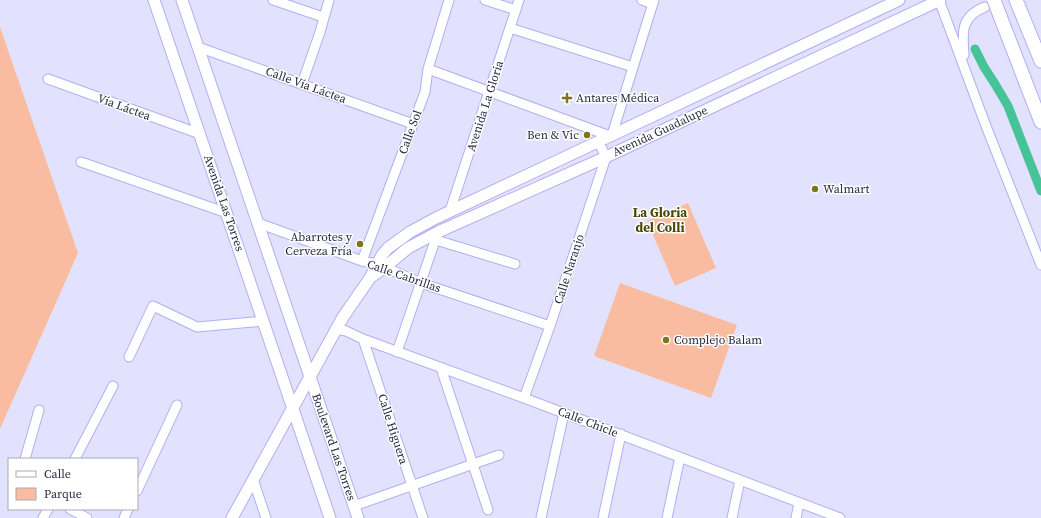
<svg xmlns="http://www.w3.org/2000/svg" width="1041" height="518" font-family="'Source Serif 4',serif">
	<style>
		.green { fill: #f9bca0 }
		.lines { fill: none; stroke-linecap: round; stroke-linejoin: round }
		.canal { stroke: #46c498; stroke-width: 9 }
		.minor-casing { stroke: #b1aff2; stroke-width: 11 }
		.major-casing { stroke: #b1aff2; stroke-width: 13 }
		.highway-casing { stroke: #b1aff2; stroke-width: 15 }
		.minor { stroke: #fff; stroke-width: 9 }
		.major { stroke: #fff; stroke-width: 11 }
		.highway { stroke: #fff; stroke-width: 13 }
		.highway-bridge-casing { stroke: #b1aff2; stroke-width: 15; stroke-linecap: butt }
		.highway-bridge { stroke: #fff; stroke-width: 13 }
		.poi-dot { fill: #7c761a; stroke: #fff; stroke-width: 1.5 }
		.labels { text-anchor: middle; stroke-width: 3; stroke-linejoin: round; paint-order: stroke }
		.street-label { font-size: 12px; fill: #2a2943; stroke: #fff }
		.poi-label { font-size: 12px; fill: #2a2943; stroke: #fff; text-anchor: start }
		.neighbourhood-label { font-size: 13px; font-weight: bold; fill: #494502; stroke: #fff }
	</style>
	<rect width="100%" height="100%" fill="#e2e2fe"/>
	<path class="green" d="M0,27L78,253L0,429Z
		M688,203L716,268L675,286L647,221Z
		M620,283L737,325L711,398L594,356Z"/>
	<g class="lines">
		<path class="canal" d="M975,49L984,67L995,84L1008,106L1041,191"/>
		<g class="minor-casing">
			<path id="minor" d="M273,0L323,17
				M485,0L516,10
				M642,0L653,4
				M939,0L986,126L1041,265
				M510,28L633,67
				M198,47L413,124
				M964,55C962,32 961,16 985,7
				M428,69L610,136
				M48,79L200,134
				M302,84L320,32L329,0
				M612,135L654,0
				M81,162L227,213
				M450,211L519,0
				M258,223L362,261L377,264L421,283L550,326
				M436,240L515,264
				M362,261L425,92L428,69L449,0
				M336,329L346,331L363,339L524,398L840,518
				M363,339L423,518
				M397,352L438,232
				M129,357L153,306L197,327L264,321
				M441,368L488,510
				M524,398L550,326L606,157L598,141
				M25,459L39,410
				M75,459L113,386
				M253,479L266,518
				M137,491L177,405
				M354,506L499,455
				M70,509L87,518
				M43,518L48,509
				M124,518L128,509
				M541,518L564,413
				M603,518L621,434
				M667,518L680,457
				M732,518L740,480
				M796,518L799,503"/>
		</g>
		<g class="major-casing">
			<path id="major" d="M154,0L330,518
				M182,0L358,518
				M371,277L384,268L408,248L438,232L606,157L940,0
				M232,518L343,317L370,278L382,255L388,248L410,232L436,218L899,0"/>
		</g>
		<g class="highway-casing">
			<path id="highway" d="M1016,0L1041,61
				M1000,16L1041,122"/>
		</g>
		<use href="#minor" class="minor"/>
		<use href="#major" class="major"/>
		<use href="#highway" class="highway"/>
		<g class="highway-bridge-casing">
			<path id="highway-bridge" d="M994,0L1000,16"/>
		</g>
		<use href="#highway-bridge" class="highway-bridge"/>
	</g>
	<g class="poi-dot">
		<path d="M565 92h4v4h4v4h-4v4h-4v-4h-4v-4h4z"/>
		<circle cx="587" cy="135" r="4"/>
		<circle cx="815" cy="189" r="4"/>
		<circle cx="360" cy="244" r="4"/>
		<circle cx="666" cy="340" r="4"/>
	</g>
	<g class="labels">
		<g class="street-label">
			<text transform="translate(306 85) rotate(20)" y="4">Calle Vía Láctea</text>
			<text transform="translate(485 106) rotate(-72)" y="4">Avenida La Gloria</text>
			<text transform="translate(124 107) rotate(20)" y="4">Vía Láctea</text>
			<text transform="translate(660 131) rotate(-25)" y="4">Avenida Guadalupe</text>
			<text transform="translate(410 132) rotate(-70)" y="4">Calle Sol</text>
			<text transform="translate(224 203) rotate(71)" y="4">Avenida Las Torres</text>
			<text transform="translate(569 269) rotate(-72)" y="4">Calle Naranjo</text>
			<text transform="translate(404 276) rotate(19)" y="4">Calle Cabrillas</text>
			<text transform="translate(588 422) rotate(21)" y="4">Calle Chicle</text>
			<text transform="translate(393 429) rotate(72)" y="4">Calle Higuera</text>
			<text transform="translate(334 447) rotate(71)" y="4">Boulevard Las Torres</text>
		</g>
		<g class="poi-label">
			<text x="576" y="102">Antares Médica</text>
			<text x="579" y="139" text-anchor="end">Ben &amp; Vic</text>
			<text x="823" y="193">Walmart</text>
			<text x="352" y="241" text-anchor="end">Abarrotes y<tspan x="352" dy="14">Cerveza Fría</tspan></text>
			<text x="674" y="344">Complejo Balam</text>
		</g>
		<g class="neighbourhood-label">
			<text x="660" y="217">La Gloria<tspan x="660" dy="15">del Colli</tspan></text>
		</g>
	</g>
	<rect x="8" y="458" width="130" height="52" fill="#ffffff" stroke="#aaa9b4"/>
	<rect x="16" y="471" width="20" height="6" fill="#ffffff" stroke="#aaa9b4"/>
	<text x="44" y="478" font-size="12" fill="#2a2943">Calle</text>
	<rect x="16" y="488" width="20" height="12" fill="#f9bca0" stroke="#aaa9b4"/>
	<text x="44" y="498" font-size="12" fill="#2a2943">Parque</text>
</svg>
